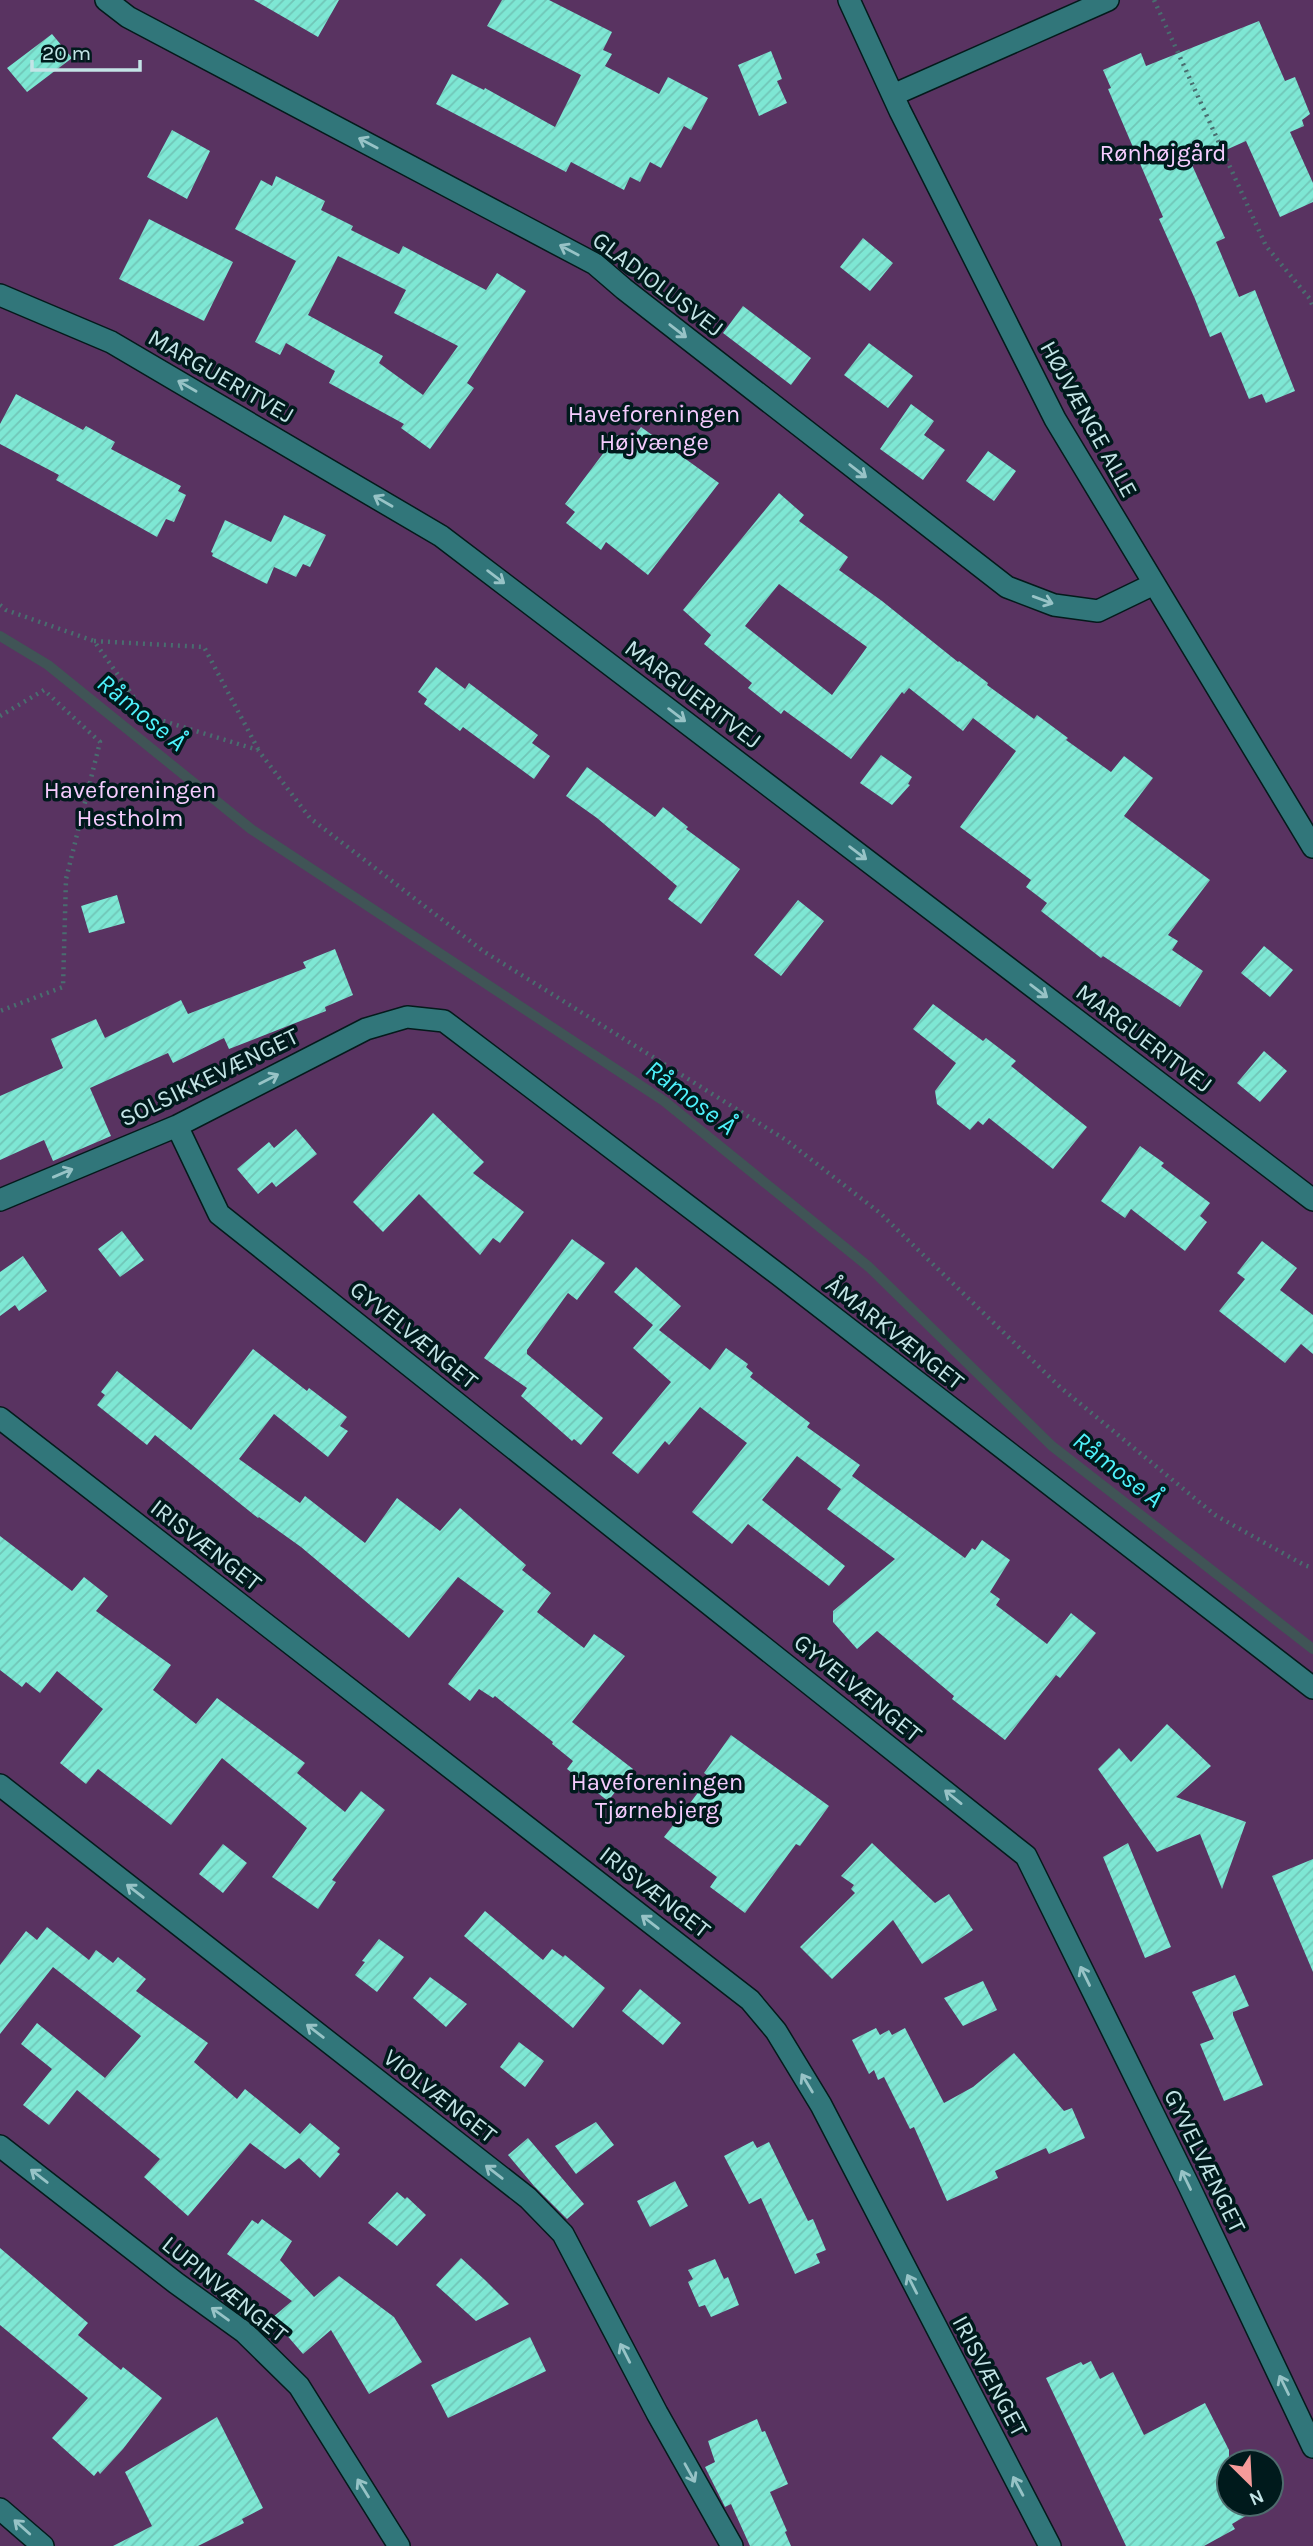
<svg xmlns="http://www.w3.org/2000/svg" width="1313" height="2546" font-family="Karla,sans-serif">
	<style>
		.green { fill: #593361; fill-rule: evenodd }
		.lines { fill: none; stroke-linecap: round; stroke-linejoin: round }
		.stream { stroke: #405456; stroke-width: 10 }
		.building { fill: url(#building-hatch); fill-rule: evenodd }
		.minor-casing { stroke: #041a1b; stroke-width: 24 }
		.path { stroke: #496d6f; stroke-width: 4.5; stroke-dasharray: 2 5; stroke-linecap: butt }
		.minor { stroke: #31767a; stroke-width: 21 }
		.oneway { stroke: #97c3c6 }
		.labels { text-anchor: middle; stroke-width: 7; stroke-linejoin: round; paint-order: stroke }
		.park-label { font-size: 24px; fill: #f5ccfe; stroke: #001a1c }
		.street-label { font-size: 24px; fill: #c3e4e6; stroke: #001a1c }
		.water-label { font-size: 26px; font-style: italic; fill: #4ef2fb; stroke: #001a1c }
	</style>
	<defs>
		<pattern id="building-hatch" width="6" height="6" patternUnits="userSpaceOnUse" patternTransform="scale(1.75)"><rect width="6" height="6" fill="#7ee7d4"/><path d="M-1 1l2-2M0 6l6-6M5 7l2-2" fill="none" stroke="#70c6b7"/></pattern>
	</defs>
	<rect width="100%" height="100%" fill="#0f3436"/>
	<path class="green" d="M0,0H1313V2546H0ZM1229,2462H1271V2504H1229Z"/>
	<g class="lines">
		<path class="stream" d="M0,636L48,665L251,829L664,1101L869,1267L1052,1446L1313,1649"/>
	</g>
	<path class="building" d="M254,0H339L318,37Z
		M502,0H549L612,32L603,50L612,54L605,66L659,94L668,77L708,98L691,130L684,126L661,168L650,162L640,182L630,177L624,190L571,162L566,172L436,104L452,74L484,90L485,88L555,127L581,75L487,26Z
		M1259,21L1285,81L1295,77L1310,114L1302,120L1304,126L1290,132L1313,183V202L1280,217L1246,141L1192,165L1225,238L1216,242L1239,297L1255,290L1295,391L1266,403L1262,394L1249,399L1221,332L1210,337L1195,299L1159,219L1163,217L1108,89L1111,88L1103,70L1141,53L1146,66Z
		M52,34L72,58L27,92L7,68Z
		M771,51L782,79L777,81L787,103L759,116L738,65Z
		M172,130L210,151L187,199L147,177Z
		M276,176L325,201L321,210L353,226L351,230L399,254L403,246L486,290L497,273L526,291L467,383L474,388L430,449L401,428L404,424L329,383L335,371L286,343L280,355L255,342L296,261L235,229L261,180L272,186ZM338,256L406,290L394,313L458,346L423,395L379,363L383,356L308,315Z
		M149,219L233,262L204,321L119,279Z
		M863,238L893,263L870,291L840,267Z
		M743,306L811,358L791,385L723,333Z
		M869,343L913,376L888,408L844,375Z
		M16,394L83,430L86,426L115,442L111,449L181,486L178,491L186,495L174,522L166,519L157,537L56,480L59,475L0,444V424Z
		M911,404L934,421L924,435L945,450L923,480L880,449Z
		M641,427L719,483L648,575L606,542L601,550L566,523L575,512L565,504L617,435L628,444Z
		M988,451L1016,471L994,501L966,481Z
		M779,493L804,515L799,521L848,557L839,570L882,601L958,662L959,661L988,683L987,685L1034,719L1037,715L1068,738L1066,740L1111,772L1124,756L1153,778L1124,816L1210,880L1168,935L1178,941L1172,950L1203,971L1180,1007L1103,956L1101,958L1041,911L1047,903L1026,887L1031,880L960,827L1016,751L973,718L963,731L909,688L904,694L902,692L851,759L784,710L781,714L748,688L752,683L704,644L711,635L683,610ZM779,584L867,647L832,695L745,626Z
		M284,515L326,535L310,567L303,564L296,577L274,567L267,584L212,556L213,553L211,552L225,520L271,542Z
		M436,667L465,689L469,683L538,735L532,743L550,756L534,779L463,727L460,731L424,704L427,699L418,692Z
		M881,755L912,777L908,784L910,785L892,805L860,783Z
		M587,767L655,817L663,807L688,827L686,829L740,869L701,924L668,899L677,886L597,818L566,796Z
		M117,895L125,923L89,933L81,906Z
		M798,900L824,921L781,976L754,955Z
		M1264,946L1293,970L1270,997L1241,973Z
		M335,949L353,995L325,1007L326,1011L229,1049L224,1038L173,1063L168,1053L90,1088L111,1136L53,1161L44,1140L0,1160V1096L63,1068L51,1039L96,1019L105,1038L181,1000L188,1014L306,968L303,962Z
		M933,1004L983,1041L986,1038L1016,1061L1011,1066L1087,1127L1053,1169L989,1118L983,1125L978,1121L970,1130L937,1104L935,1091L956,1063L913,1029Z
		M1264,1051L1287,1071L1260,1102L1237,1083Z
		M433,1113L484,1162L473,1173L524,1212L500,1243L493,1238L480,1255L419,1194L383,1232L353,1202Z
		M296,1129L317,1154L276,1187L272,1182L258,1194L237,1169L269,1142L274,1148Z
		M1140,1146L1164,1163L1161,1166L1210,1203L1200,1216L1207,1222L1185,1251L1131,1209L1125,1218L1101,1201Z
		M122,1231L144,1260L120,1277L98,1249Z
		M572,1239L605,1263L577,1300L568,1293L527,1350V1354L603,1418L581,1445L574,1439L572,1441L521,1396L527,1388L484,1358Z
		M1262,1241L1297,1268L1280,1290L1313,1315V1354L1301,1344L1285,1363L1219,1311L1245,1279L1237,1273Z
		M23,1256L47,1291L19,1311L15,1305L0,1316V1272Z
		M636,1267L681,1306L659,1330L710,1370L726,1348L748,1364L746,1367L753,1373L750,1377L810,1423L807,1427L860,1465L852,1476L965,1558L972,1548L975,1550L982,1540L1010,1560L990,1592L1000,1599L996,1605L1047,1644L1071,1613L1096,1633L1060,1678L1056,1675L1005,1740L952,1699L954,1696L877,1631L857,1649L833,1622V1611L895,1559L827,1509L841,1489L797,1456L762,1500L845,1566L829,1586L748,1524L732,1544L692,1512L747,1443L700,1407L669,1445L665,1441L638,1474L612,1453L671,1382L633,1348L653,1325L614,1292Z
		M253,1349L307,1391L309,1388L347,1417L340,1426L348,1431L328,1457L274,1414L239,1459L300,1503L305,1496L365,1543L397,1498L440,1531L460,1508L526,1565L522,1570L551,1593L537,1612L584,1648L594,1634L625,1656L572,1722L633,1769L608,1801L567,1769L573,1761L552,1744L553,1742L495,1696L493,1698L479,1689L470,1701L448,1684L504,1611L458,1577L409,1638L301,1547L259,1517L258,1518L155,1435L147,1445L97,1405L105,1395L101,1392L117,1371L191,1430Z
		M0,1536L72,1591L84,1577L108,1596L96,1611L171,1665L153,1690L196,1724L217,1698L305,1763L297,1773L345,1812L361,1791L385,1810L332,1880L336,1882L318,1909L272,1877L307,1828L222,1758L171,1825L98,1769L86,1784L60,1763L103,1709L57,1671L40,1693L26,1682L22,1687L0,1670Z
		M1167,1724L1211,1766L1176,1797L1246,1822L1222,1889L1200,1834L1157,1852L1098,1769L1119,1748L1131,1762Z
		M731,1735L829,1806L800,1846L796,1844L745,1913L710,1887L717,1877L664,1837L710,1777L704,1773Z
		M872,1843L935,1903L949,1894L973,1930L922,1964L893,1920L832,1979L800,1947L855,1893L851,1889L854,1885L841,1876Z
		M1128,1843L1171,1947L1145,1958L1103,1857Z
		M223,1844L247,1863L223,1893L199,1874Z
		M1313,1859V1972L1272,1876Z
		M485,1911L543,1960L552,1949L563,1957L565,1955L605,1988L573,2028L464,1936Z
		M47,1927L89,1960L96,1950L113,1963L118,1957L146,1979L136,1991L208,2043L194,2062L237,2099L245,2089L300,2134L310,2123L340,2148L337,2152L340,2154L320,2178L299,2158L285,2169L250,2143L188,2216L144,2177L160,2159L77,2090L49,2125L23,2105L52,2069L21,2044L37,2023L105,2078L141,2036L53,1967L0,2034V1965L26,1931L37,1940Z
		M379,1939L404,1957L377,1992L355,1975L365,1962L362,1961Z
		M1235,1975L1249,2006L1233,2012V2015L1263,2085L1224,2101L1200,2044L1214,2039L1192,1992Z
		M430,1977L467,2004L446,2027L413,1998Z
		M983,1981L997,2010L963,2026L944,1998Z
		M640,1989L681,2023L663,2045L622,2011Z
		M876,2028L880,2035L889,2030L892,2035L905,2028L944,2103L973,2087L1014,2053L1064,2111L1072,2108L1085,2138L1049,2154L1046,2148L995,2171L998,2178L947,2201L914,2127L910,2129L884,2077L878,2080L874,2070L869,2074L852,2040Z
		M519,2042L544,2061L525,2087L500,2067Z
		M596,2122L614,2145L576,2174L555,2146Z
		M528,2138L584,2204L567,2219L534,2186L508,2155Z
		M753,2141L757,2148L769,2142L808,2221L813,2219L826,2250L816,2254L820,2263L795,2274L761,2198L749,2204L724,2156Z
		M675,2181L688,2206L650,2227L637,2201Z
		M397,2192L405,2199L407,2197L426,2215L397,2246L368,2223Z
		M262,2219L292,2241L280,2260L314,2297L339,2276L394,2317L422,2362L369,2394L331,2330L303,2354L272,2318L292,2301L227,2254L252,2220L258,2224Z
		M0,2248L88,2323L78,2335L121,2370L123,2367L162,2398L123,2449L100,2474L98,2471L94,2476L52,2438L88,2398L0,2325Z
		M461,2258L485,2280L509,2304L476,2321L436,2285Z
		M715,2259L724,2279L728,2277L739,2305L711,2317L705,2305L699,2307L688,2282L693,2279L688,2270Z
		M530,2337L546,2371L448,2418L431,2385Z
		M1091,2361L1100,2379L1113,2372L1144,2435L1205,2403L1229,2450V2504H1266L1232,2524L1235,2529L1204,2546H1126L1046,2378L1081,2362L1083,2365Z
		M217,2417L263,2508L242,2519L244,2523L198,2546H113L152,2526L125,2472Z
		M757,2419L762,2432L765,2431L788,2484L770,2492L787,2531L785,2532L791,2546H750L731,2504L725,2507L705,2467L715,2462L708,2441Z"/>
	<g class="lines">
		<g class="minor-casing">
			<path id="minor" d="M106,0L128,17L595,264L624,289L1007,587L1054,605L1098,611L1154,584
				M849,0L900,111L1055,419L1313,847
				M893,95L1108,0
				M0,295L111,342L441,536L1313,1200
				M177,1126L219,1214L1026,1856L1189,2186L1313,2447
				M0,1200L177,1126L366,1029L407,1017L444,1021L779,1275L1313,1688
				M0,1418L750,2000L776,2031L821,2105L1050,2546
				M0,1785L528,2198L563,2234L657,2413L732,2546
				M0,2146L176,2283L244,2332L299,2386L399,2546
				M0,2509L43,2546"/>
		</g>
		<path class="path" d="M1154,0L1266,246L1310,299L1313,307
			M0,605L6,610L94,641L147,716L258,750L310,818L483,951L786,1140L880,1213L1060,1387L1215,1515L1304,1565L1313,1568
			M94,641L204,647L258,749
			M0,716L44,690L100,742L66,879L63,987L0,1011"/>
		<use href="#minor" class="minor"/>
	</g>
	<defs><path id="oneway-shaft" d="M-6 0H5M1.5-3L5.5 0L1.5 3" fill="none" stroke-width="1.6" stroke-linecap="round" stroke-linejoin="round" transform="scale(1.75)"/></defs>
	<g class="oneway">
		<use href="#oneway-shaft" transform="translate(368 143) rotate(-152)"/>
		<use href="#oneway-shaft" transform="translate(569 250) rotate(-152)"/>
		<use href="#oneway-shaft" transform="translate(678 331) rotate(38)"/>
		<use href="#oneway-shaft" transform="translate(187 386) rotate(-150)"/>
		<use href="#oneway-shaft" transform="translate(858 471) rotate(38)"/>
		<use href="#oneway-shaft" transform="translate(383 501) rotate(-150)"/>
		<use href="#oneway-shaft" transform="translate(496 577) rotate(37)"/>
		<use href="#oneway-shaft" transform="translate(1043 600) rotate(20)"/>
		<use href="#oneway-shaft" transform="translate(677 715) rotate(37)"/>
		<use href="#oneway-shaft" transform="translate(858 853) rotate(37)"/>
		<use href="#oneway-shaft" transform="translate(1039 991) rotate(37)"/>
		<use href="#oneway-shaft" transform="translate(269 1079) rotate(-27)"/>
		<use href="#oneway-shaft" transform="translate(63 1173) rotate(-23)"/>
		<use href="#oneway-shaft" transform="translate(953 1797) rotate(-141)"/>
		<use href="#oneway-shaft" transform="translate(135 1891) rotate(-142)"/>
		<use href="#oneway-shaft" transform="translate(650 1922) rotate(-142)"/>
		<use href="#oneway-shaft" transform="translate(1085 1976) rotate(-116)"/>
		<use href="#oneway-shaft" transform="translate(315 2031) rotate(-142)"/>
		<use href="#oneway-shaft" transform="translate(807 2083) rotate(-121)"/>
		<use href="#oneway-shaft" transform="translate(494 2172) rotate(-142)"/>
		<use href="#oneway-shaft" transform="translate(39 2176) rotate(-142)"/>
		<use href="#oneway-shaft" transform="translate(1186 2180) rotate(-116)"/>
		<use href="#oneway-shaft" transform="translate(912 2284) rotate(-117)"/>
		<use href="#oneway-shaft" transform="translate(220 2314) rotate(-144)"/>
		<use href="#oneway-shaft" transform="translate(625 2353) rotate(-117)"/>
		<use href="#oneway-shaft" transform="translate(1284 2385) rotate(-116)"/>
		<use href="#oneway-shaft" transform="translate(690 2473) rotate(61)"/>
		<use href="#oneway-shaft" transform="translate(1018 2486) rotate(-118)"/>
		<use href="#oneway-shaft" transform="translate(363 2488) rotate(-122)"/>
		<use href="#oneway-shaft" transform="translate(22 2527) rotate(-138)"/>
	</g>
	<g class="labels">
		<g class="park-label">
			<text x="1163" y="161">Rønhøjgård</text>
			<text x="654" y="422">Haveforeningen<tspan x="654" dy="28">Højvænge</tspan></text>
			<text x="130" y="798">Haveforeningen<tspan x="130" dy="28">Hestholm</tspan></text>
			<text x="657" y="1790">Haveforeningen<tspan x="657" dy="28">Tjørnebjerg</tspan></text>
		</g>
		<g class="street-label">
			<text transform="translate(658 284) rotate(37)" y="8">GLADIOLUSVEJ</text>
			<text transform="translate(221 376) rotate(30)" y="8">MARGUERITVEJ</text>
			<text transform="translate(1089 419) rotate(61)" y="8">HØJVÆNGE ALLE</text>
			<text transform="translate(693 694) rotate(37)" y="8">MARGUERITVEJ</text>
			<text transform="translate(1144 1038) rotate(37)" y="8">MARGUERITVEJ</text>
			<text transform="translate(209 1077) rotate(-26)" y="8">SOLSIKKEVÆNGET</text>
			<text transform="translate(895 1333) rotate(38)" y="8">ÅMARKVÆNGET</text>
			<text transform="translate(414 1335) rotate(39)" y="8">GYVELVÆNGET</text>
			<text transform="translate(206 1545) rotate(38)" y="8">IRISVÆNGET</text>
			<text transform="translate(858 1688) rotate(39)" y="8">GYVELVÆNGET</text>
			<text transform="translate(655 1892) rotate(38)" y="8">IRISVÆNGET</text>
			<text transform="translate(440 2096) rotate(38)" y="8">VIOLVÆNGET</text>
			<text transform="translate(1205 2161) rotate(64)" y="8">GYVELVÆNGET</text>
			<text transform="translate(225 2289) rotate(39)" y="8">LUPINVÆNGET</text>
			<text transform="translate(990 2376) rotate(62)" y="8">IRISVÆNGET</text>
		</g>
		<g class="water-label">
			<text transform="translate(142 712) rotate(39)" y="9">Råmose Å</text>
			<text transform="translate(691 1097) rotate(37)" y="9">Råmose Å</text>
			<text transform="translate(1118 1469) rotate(38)" y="9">Råmose Å</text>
		</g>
	</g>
	<g transform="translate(1250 2483) rotate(156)"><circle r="33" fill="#001a1c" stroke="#4e6b6d" stroke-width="2"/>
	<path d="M0-5L12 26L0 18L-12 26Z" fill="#f59b9a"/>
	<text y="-10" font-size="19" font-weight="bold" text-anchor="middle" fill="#c3e4e6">N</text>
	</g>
	<path d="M32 60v10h108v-10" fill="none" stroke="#c3e4e6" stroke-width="3.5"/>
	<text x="42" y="60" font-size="21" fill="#c3e4e6" stroke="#001a1c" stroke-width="5" paint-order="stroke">20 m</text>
</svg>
